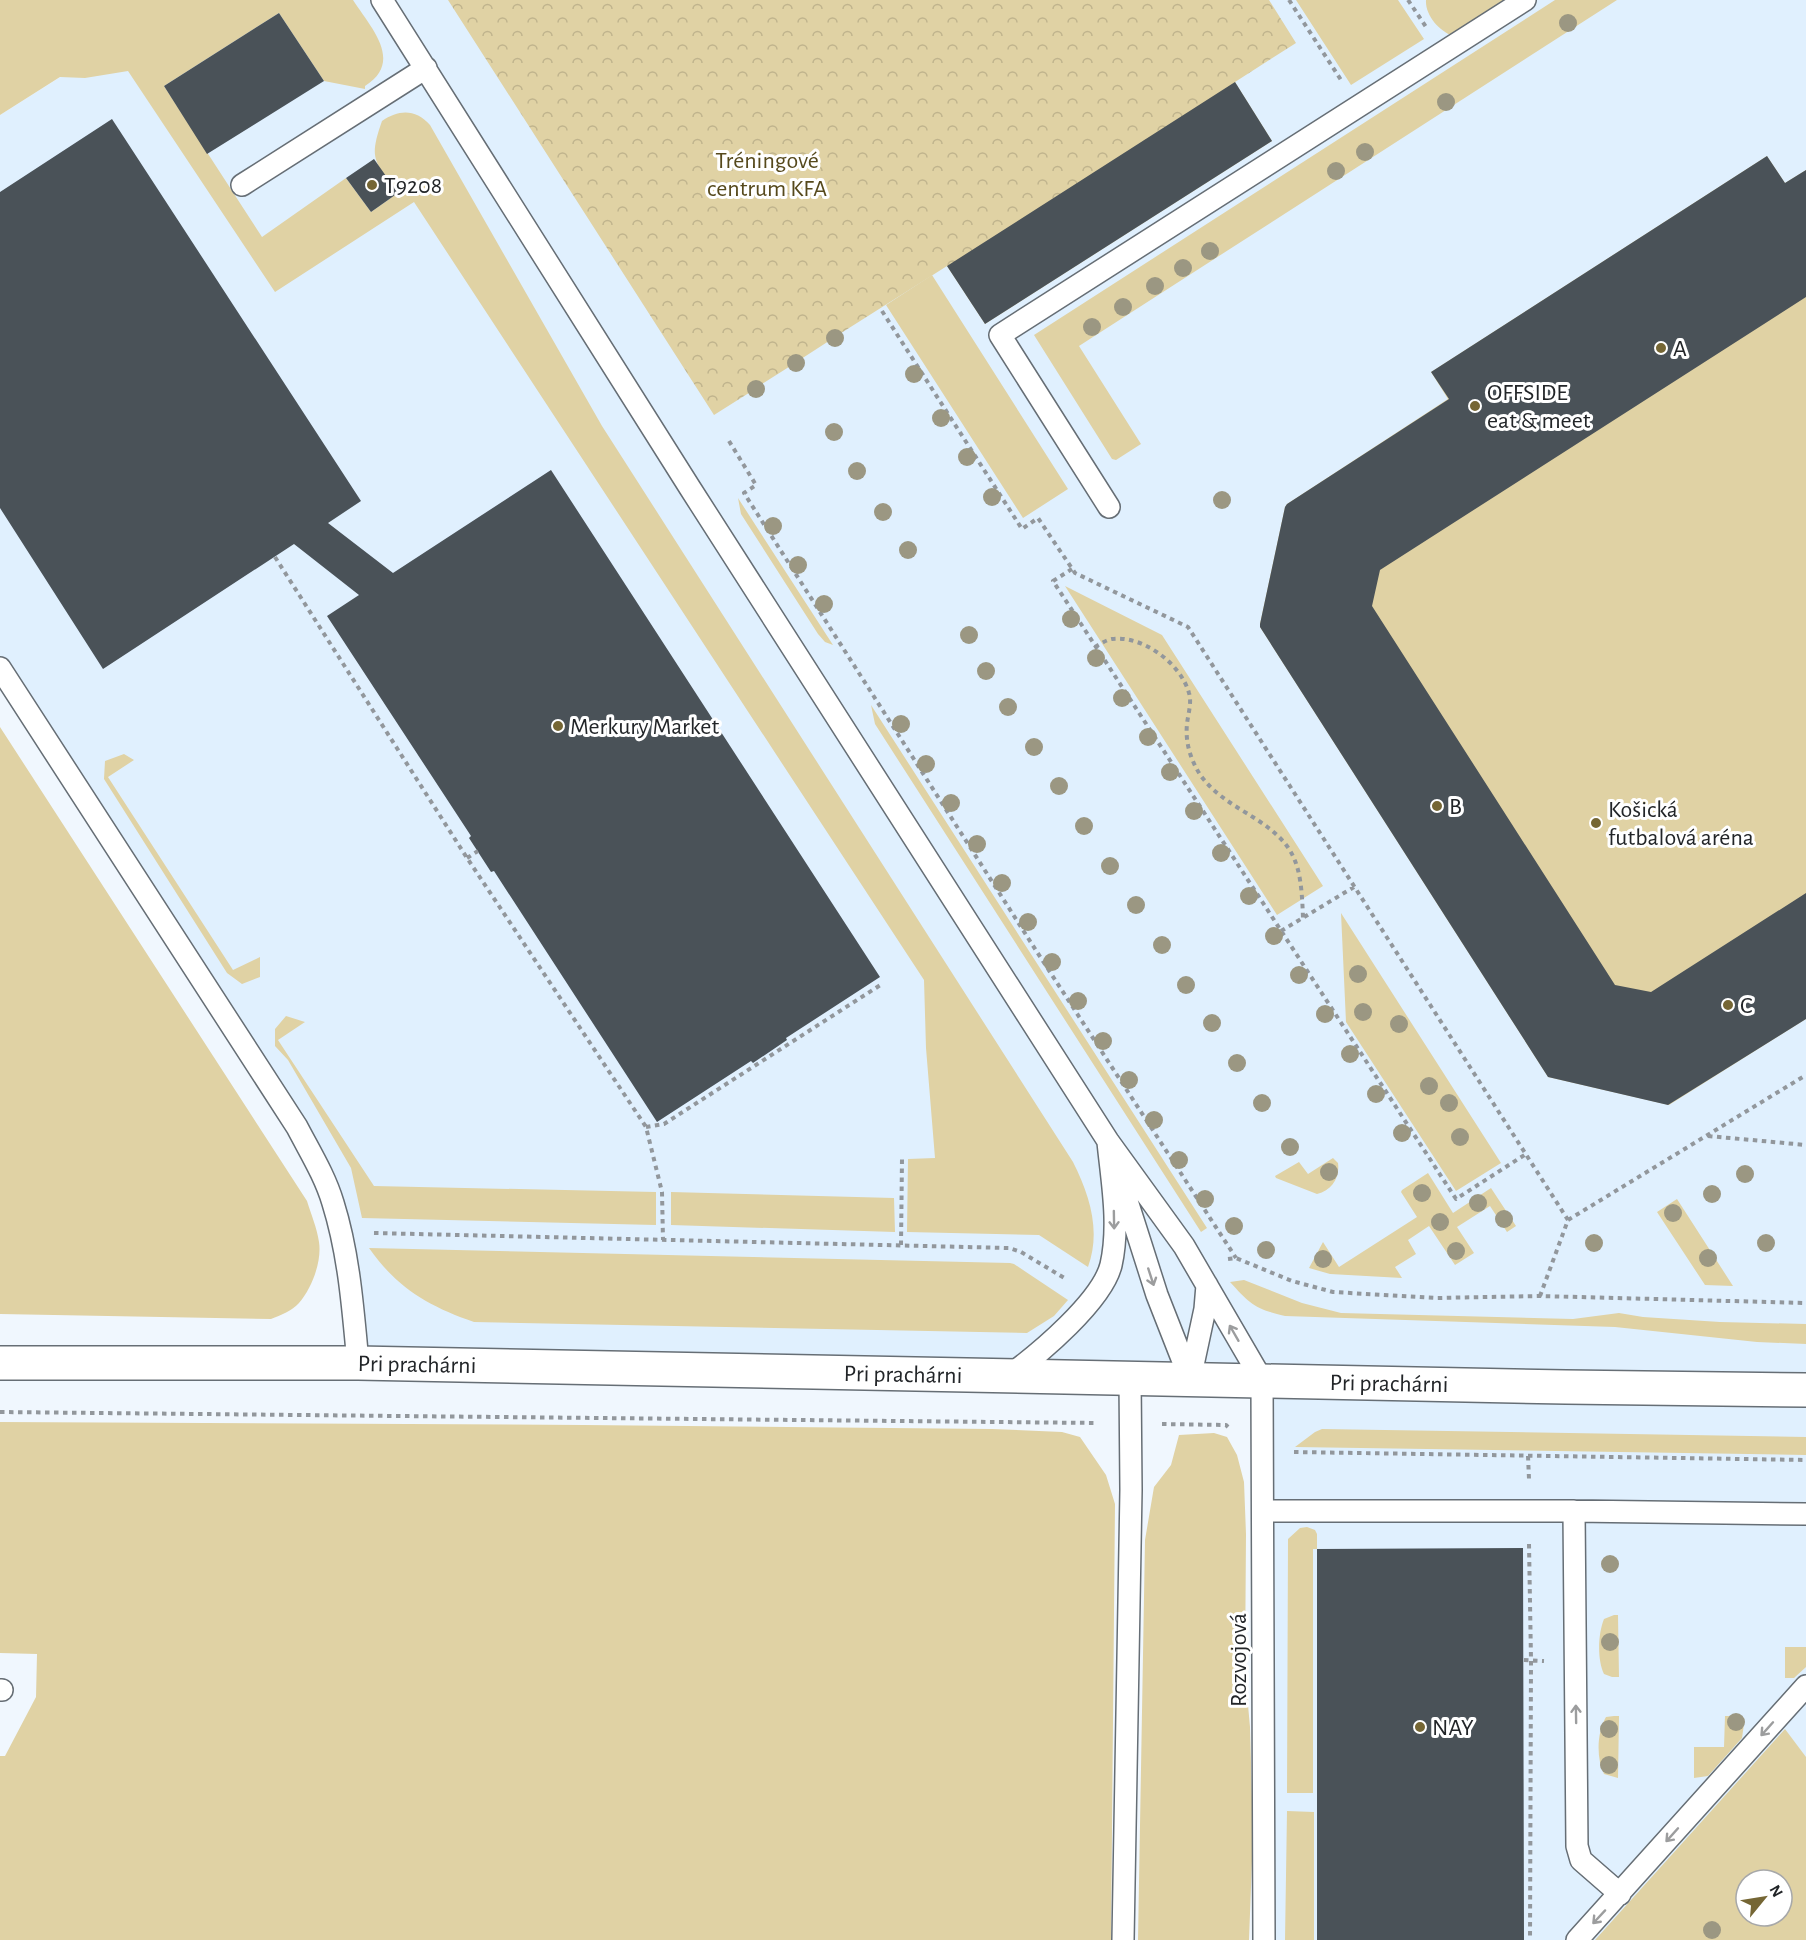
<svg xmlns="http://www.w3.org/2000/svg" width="1806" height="1940" font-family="'Alegreya Sans',sans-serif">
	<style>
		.built { fill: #e0f0fe; fill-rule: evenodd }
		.green { fill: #e0d2a4; fill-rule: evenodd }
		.park { fill: url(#park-crowns) }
		.building { fill: #4a5258 }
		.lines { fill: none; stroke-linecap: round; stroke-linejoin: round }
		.service-casing { stroke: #666e75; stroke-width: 24 }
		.minor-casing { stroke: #666e75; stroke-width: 36 }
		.path { stroke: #92979c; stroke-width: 4; stroke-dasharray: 4.5 4.5; stroke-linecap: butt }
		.service { stroke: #fff; stroke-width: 21 }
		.minor { stroke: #fff; stroke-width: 33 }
		.tree { fill: #9b9782 }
		.oneway { stroke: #9c9d9e }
		.poi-dot { fill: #756634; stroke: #fff; stroke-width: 2 }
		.labels { text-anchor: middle; stroke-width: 6; stroke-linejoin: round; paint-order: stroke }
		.park-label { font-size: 24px; fill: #56491c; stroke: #fff }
		.poi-label { font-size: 24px; fill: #222528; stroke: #fff; text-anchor: start }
		.street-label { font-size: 24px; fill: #222528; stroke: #fff }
	</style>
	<defs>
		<pattern id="park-crowns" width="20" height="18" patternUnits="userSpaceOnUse" patternTransform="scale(1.5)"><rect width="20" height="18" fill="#e0d2a4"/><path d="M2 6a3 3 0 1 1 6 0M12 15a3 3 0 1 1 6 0" fill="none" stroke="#c0b48d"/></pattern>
	</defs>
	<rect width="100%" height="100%" fill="#f0f7fe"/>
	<path class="built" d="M183,0H1806V1940H1263L1262,1380L358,1363L333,1202L0,668V115ZM1746,1880H1782V1916H1746Z"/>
	<path class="green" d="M0,0H353C371,28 404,61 365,86V89L324,81L279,13L164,86L262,237L346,178L371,212L398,193C375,161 368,161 382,121C399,109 416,109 430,125L602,426L1073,1162C1090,1196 1101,1231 1088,1267L1039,1235L907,1232L908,1159L935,1158L926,1048L924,980L414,202L275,292L128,71L85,78L60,77L0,115Z
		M1296,0H1398L1424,39L1351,85Z
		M1426,0H1517L1453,36C1439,31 1425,15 1426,0Z
		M1555,0H1617L1079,346L1141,444L1116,460L1112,459L1034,335Z
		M1767,156L1785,183L1806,170V1019L1669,1105L1548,1077L1260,627V624L1285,507L1287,504L1448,399L1431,372Z
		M932,275L1068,489L1023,518L886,305Z
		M738,498L833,645L825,642L818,634L741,514Z
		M1065,586L1162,635L1323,886L1277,915Z
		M871,705L1207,1228L1201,1232L875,724Z
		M0,727L307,1201C311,1214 317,1228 319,1242C322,1261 312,1288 299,1303C292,1311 281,1315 271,1319L0,1314Z
		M124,754L134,760L108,777L233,970L260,957V977L242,984L227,973L104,779L105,761Z
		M1341,913L1501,1163L1456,1191L1346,1022Z
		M286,1016L305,1022L278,1040L374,1186L656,1192V1225L362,1218L351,1168L288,1060L275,1046V1029Z
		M1333,1158L1338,1163C1340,1178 1332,1190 1317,1194L1276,1178L1275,1176L1299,1162L1308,1174Z
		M1428,1173L1453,1213L1491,1188L1516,1226L1507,1232L1490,1206L1457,1227L1474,1253L1455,1265L1429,1226L1408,1240L1416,1254L1395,1267L1402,1278L1330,1274L1309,1268L1323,1242L1339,1267L1417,1217L1401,1192L1402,1190Z
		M671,1192L894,1198L895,1232L671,1225Z
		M1677,1199L1733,1286L1705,1285L1657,1212Z
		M369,1248L1010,1263L1014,1264L1068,1300L1054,1316L1027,1333L474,1322C428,1306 397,1288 369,1248Z
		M1244,1280L1302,1303L1341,1313L1573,1319L1619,1313L1643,1317L1720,1322L1806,1324V1344L1757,1342L1615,1327L1285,1316C1255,1309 1250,1304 1230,1282Z
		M0,1422L584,1425L992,1429L1062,1432L1080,1437L1106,1475L1115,1504L1111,1940H0V1756H5L36,1697L37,1654L0,1653Z
		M1322,1429L1806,1437V1455L1295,1447L1315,1432Z
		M1214,1433L1227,1437L1237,1455L1244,1482L1246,1534L1245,1672L1250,1727L1253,1834L1249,1940H1138L1145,1540L1154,1487L1171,1465L1179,1435Z
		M1307,1527L1315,1530L1317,1534V1549H1313V1793H1287L1288,1539L1300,1528Z
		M1614,1615H1618L1619,1677H1612L1604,1674C1597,1659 1598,1634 1604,1619Z
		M1785,1647H1806V1667L1794,1678H1785Z
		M1614,1716H1619L1618,1778L1604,1774C1596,1758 1597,1732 1606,1717Z
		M1725,1716H1733L1744,1724L1742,1738L1708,1776L1694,1778V1747H1724Z
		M1785,1729L1806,1757V1940H1595ZM1746,1880H1782V1916H1746Z
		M1287,1811L1314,1812V1940H1285Z"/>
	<path class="park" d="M448,0H1269L1296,43L1235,82L1272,141L985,324L947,266L838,335H833L832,339L798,361L793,360L792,365L759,386L754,385L752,391L714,415Z"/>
	<path class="building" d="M279,13L324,81L207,154L164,86Z
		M1235,82L1272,141L985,324L947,266Z
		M112,119L361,501L328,523L393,573L551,470L880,977L786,1038L787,1040L753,1063L751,1061L657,1122L494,871L491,872L469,838L471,836L327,616L359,595L294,544L103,669L0,508V192Z
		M1767,156L1785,183L1806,170V297L1380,570L1372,606L1615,985L1651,992L1806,893V1019L1668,1105L1548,1077L1260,627V624L1285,507L1287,504L1449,399L1431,372Z
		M374,159L398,193L371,212L346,178Z
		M1523,1548L1524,1940H1317V1549Z"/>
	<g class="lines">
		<g class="service-casing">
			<path id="service" d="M382,0L690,488L1108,1141L1184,1246L1262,1380L1264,1940
				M242,185L426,68
				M1109,507L1000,335L1525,0
				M0,668L297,1127C310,1152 325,1176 333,1203C349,1254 353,1309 358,1363
				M1120,1179L1157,1295L1190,1379
				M1010,1375C1040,1353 1102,1301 1111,1265C1120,1225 1112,1182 1108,1142
				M1190,1379L1205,1309L1207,1285
				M1263,1511H1574L1806,1514
				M1574,1511L1577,1846L1581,1860L1620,1894
				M0,1690H2
				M1123,1940L1131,1490L1130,1378
				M1577,1940L1806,1686"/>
		</g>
		<g class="minor-casing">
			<path id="minor" d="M0,1363H358L1566,1387L1806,1390"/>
		</g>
		<path class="path" d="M1289,0L1341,80
			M1408,0L1426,27
			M882,311L1022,529L1038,518L1075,573L1188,627L1568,1220L1540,1296
			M729,441L756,485L744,493L1037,952L1236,1258
			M275,557L467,858L646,1127L662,1192L663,1240
			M1072,569L1053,581L1456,1199L1526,1154
			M1095,647C1100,644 1106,640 1112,639C1143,635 1181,664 1189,693C1192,703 1188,714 1187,724C1185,743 1191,761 1201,776C1212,791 1227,801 1243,811C1295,842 1301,858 1303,918
			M467,858L478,851
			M1281,931L1354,887
			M646,1127L664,1124L882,984
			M1708,1136L1806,1145
			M1568,1220L1806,1075
			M374,1233L1009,1248L1021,1252L1066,1279
			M901,1245L902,1159
			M1228,1259L1236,1258L1292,1281L1333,1292L1436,1298L1540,1296L1806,1303
			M0,1412L1097,1423
			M1162,1424L1226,1425L1228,1427
			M1294,1452L1806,1460
			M1528,1456L1529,1479
			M1529,1544L1531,1660L1530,1940
			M1524,1660L1544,1661"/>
		<use href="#service" class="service"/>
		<use href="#minor" class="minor"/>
	</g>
	<g class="tree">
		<circle cx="1568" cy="23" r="9"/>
		<circle cx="1446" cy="102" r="9"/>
		<circle cx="1365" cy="152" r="9"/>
		<circle cx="1336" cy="171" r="9"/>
		<circle cx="1210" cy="251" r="9"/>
		<circle cx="1183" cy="268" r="9"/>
		<circle cx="1155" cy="286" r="9"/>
		<circle cx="1123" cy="307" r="9"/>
		<circle cx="1092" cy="327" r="9"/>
		<circle cx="835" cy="338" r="9"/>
		<circle cx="796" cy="363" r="9"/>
		<circle cx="914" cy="374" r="9"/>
		<circle cx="756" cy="389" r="9"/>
		<circle cx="941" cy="418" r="9"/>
		<circle cx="834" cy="432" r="9"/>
		<circle cx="967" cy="457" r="9"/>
		<circle cx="857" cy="471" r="9"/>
		<circle cx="992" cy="497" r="9"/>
		<circle cx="1222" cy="500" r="9"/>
		<circle cx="883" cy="512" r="9"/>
		<circle cx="773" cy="526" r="9"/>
		<circle cx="908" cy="550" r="9"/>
		<circle cx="798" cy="565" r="9"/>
		<circle cx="824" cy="604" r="9"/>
		<circle cx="1071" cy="619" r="9"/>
		<circle cx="969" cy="635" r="9"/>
		<circle cx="1096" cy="658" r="9"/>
		<circle cx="986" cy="671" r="9"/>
		<circle cx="1122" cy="698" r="9"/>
		<circle cx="1008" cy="707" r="9"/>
		<circle cx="901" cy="724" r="9"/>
		<circle cx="1148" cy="737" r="9"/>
		<circle cx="1034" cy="747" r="9"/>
		<circle cx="926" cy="764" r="9"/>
		<circle cx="1170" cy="772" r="9"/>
		<circle cx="1059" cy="786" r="9"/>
		<circle cx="951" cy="803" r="9"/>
		<circle cx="1194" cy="811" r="9"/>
		<circle cx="1084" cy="826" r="9"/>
		<circle cx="977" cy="844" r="9"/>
		<circle cx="1221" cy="853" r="9"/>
		<circle cx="1110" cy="866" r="9"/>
		<circle cx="1002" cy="883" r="9"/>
		<circle cx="1249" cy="896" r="9"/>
		<circle cx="1136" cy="905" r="9"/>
		<circle cx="1028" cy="922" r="9"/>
		<circle cx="1274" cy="936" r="9"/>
		<circle cx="1162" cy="945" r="9"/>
		<circle cx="1052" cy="962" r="9"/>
		<circle cx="1358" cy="974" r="9"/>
		<circle cx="1299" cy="975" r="9"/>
		<circle cx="1186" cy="985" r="9"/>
		<circle cx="1078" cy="1001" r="9"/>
		<circle cx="1363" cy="1012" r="9"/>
		<circle cx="1325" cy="1014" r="9"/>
		<circle cx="1212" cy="1023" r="9"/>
		<circle cx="1399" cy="1024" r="9"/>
		<circle cx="1103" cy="1041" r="9"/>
		<circle cx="1350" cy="1054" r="9"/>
		<circle cx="1237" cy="1063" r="9"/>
		<circle cx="1129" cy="1080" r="9"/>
		<circle cx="1429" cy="1086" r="9"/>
		<circle cx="1376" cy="1094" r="9"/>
		<circle cx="1262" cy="1103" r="9"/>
		<circle cx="1449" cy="1103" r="9"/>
		<circle cx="1154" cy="1120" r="9"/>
		<circle cx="1402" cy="1133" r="9"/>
		<circle cx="1460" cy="1137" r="9"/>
		<circle cx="1290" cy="1147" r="9"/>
		<circle cx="1179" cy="1160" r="9"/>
		<circle cx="1329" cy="1172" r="9"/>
		<circle cx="1745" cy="1174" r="9"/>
		<circle cx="1422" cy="1193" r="9"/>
		<circle cx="1712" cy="1194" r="9"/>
		<circle cx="1205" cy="1199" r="9"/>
		<circle cx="1478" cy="1203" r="9"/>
		<circle cx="1673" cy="1213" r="9"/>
		<circle cx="1504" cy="1219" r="9"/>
		<circle cx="1440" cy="1222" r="9"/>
		<circle cx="1234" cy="1226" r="9"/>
		<circle cx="1594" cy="1243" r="9"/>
		<circle cx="1766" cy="1243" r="9"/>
		<circle cx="1266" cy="1250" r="9"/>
		<circle cx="1456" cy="1251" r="9"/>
		<circle cx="1708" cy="1258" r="9"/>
		<circle cx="1323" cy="1259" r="9"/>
		<circle cx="1610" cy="1564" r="9"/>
		<circle cx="1610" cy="1642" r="9"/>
		<circle cx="1736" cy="1722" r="9"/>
		<circle cx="1609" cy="1729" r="9"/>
		<circle cx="1609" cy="1765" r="9"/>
		<circle cx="1712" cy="1930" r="9"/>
	</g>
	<defs><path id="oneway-shaft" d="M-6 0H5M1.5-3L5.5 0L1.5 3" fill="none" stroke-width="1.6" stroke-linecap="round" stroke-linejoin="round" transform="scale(1.5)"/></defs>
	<g class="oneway">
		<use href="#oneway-shaft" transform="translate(1114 1220) rotate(89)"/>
		<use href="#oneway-shaft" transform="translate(1151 1277) rotate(72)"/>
		<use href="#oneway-shaft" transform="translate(1234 1333) rotate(-120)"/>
		<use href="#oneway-shaft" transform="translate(1576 1714) rotate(-91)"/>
		<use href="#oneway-shaft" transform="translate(1767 1729) rotate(132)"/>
		<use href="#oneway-shaft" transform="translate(1672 1835) rotate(132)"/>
		<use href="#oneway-shaft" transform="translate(1599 1917) rotate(133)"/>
	</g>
	<g class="poi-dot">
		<circle cx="372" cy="185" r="6"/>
		<circle cx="1661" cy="348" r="6"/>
		<circle cx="1475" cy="406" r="6"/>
		<circle cx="558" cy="726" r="6"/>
		<circle cx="1437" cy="806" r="6"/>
		<circle cx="1596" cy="823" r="6"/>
		<circle cx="1728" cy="1005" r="6"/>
		<circle cx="1420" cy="1727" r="6"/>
	</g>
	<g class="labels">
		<g class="park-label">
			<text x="767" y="168">Tréningové<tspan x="767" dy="28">centrum KFA</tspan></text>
		</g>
		<g class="poi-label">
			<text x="384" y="193">T9208</text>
			<text x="1673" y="356">A</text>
			<text x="1487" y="400">OFFSIDE<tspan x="1487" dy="28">eat &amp; meet</tspan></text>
			<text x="570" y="734">Merkury Market</text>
			<text x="1449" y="814">B</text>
			<text x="1608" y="817">Košická<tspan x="1608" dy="28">futbalová aréna</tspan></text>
			<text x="1740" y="1013">C</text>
			<text x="1432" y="1735">NAY</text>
		</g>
		<g class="street-label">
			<text transform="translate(417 1364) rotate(1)" y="8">Pri prachárni</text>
			<text transform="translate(903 1374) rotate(1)" y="8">Pri prachárni</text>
			<text transform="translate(1389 1383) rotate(1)" y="8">Pri prachárni</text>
			<text transform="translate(1238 1660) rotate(-90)" y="8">Rozvojová</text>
		</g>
	</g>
	<g transform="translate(1764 1898) rotate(60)"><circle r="28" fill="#ffffff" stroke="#a7a8a9" stroke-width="1.5"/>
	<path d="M0-4.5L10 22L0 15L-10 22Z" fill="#756634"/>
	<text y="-9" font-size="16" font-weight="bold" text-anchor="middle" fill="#222528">N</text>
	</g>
</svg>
